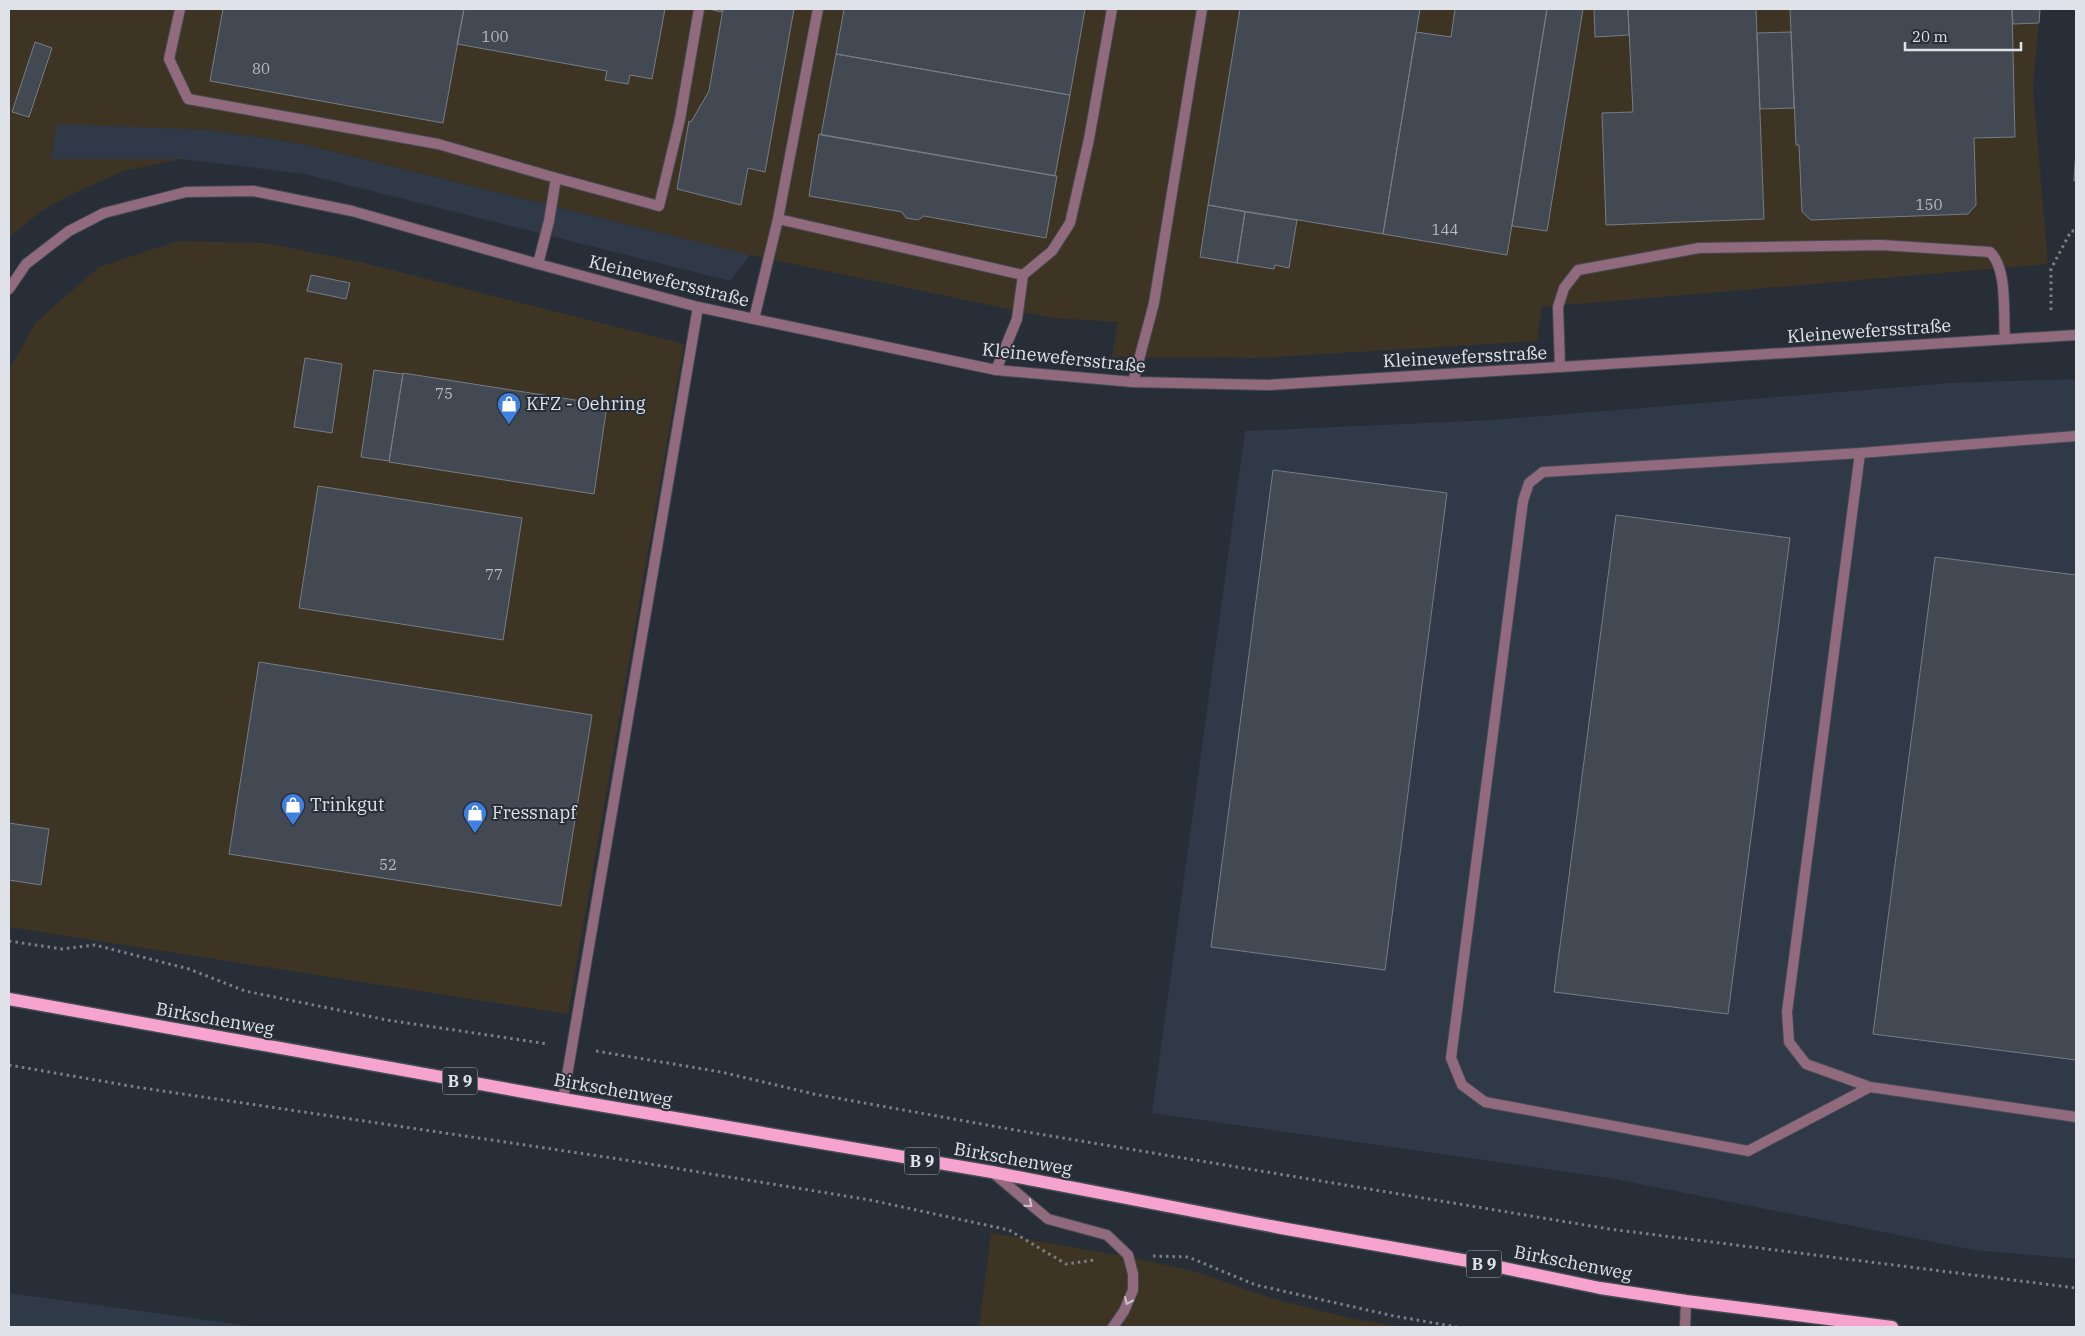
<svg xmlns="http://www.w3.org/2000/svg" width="2085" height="1336" font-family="'IBM Plex Serif',serif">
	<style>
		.commercial { fill: #3e3424 }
		.built { fill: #303947 }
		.building { fill: #434953; stroke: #757d87 }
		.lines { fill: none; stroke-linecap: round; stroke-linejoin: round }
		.lane-casing { stroke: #454b53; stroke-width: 12 }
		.street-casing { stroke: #454b53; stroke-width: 12 }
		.primary-casing { stroke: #454b53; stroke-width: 15 }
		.path { stroke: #7b8087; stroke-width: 3; stroke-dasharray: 2.5 4; stroke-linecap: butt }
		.lane { stroke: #926a7e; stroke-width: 10 }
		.street { stroke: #926a7e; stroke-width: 10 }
		.primary { stroke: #f6a4cf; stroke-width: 12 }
		.oneway { stroke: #ccc5ce }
		.labels { text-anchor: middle; stroke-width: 4; stroke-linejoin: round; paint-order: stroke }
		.number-label { font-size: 15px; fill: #b8bcc4 }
		.shield { fill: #282e37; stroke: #a8adb4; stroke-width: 1 }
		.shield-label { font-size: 16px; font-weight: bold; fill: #dfe3e9 }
		.street-label { font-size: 18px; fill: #dfe3e9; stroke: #282e37 }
		.poi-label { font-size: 18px; fill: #dfe3e9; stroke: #282e37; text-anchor: start }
	</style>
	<rect width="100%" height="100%" fill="#282e37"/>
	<path class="commercial" d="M9,9H2040L2033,88L2048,264L1542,307L1537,341L1256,358L1112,357L1118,322L1052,318L750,255L298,143L209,130L57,125L51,159H182L123,171L68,196L43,210L9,237Z
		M178,241L266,243L360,262L684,344L568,1014L9,927V371L35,323L99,267Z
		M991,1233L1134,1258L1193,1271L1271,1298L1354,1319L1402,1327H979Z"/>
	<path class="built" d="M57,124L209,130L298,143L750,255L730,281L304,174L182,159H51Z
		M2076,379V1259L1974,1250L1610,1178L1152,1113L1245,431L1493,420L1950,383Z
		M9,1293L257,1327H9Z"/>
	<path class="building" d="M223,9H464L443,123L210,81Z
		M464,9H665L652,79L630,75L628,84L605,80L607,71L457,44Z
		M709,9H722L721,12Z
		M723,9H794L765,172L748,168L741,205L677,189L689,121L691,122L709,91Z
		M844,9H1085L1070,95L836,54Z
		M1240,9H1420L1383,234L1208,205Z
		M1455,9H1547L1507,255L1383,234L1416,32L1451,37Z
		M1547,9H1583L1547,231L1512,226Z
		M1594,9H1628L1629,35L1595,37Z
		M1628,9H1756L1764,219L1606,225L1602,113L1633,112Z
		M1790,9H2012L2015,137L1974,138L1976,205L1968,214L1811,220L1802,212L1799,145H1796Z
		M2012,9H2040L2039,23L2013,24Z
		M1791,32L1794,108L1760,109L1757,33Z
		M35,42L52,48L29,117L12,112Z
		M836,54L1070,95L1055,176L821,135Z
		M819,134L1057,176L1046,238L924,216L918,220L906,218L902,212L809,196Z
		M2076,149V181H2074Z
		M1208,205L1245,212L1237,263L1200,257Z
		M1245,212L1297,220L1289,268L1275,265L1274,269L1237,263Z
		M311,275L350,283L346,299L307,291Z
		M305,358L342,364L332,433L294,427Z
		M374,370L403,374L389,461L361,457Z
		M403,373L607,405L594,494L389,462Z
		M1273,470L1447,493L1385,970L1211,947Z
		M318,486L522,518L503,640L299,608Z
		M1616,515L1790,538L1728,1014L1554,992Z
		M1935,557L2076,575V1060L1873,1034Z
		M259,662L592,715L561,906L229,854Z
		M9,823L49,829L41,885L9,880Z"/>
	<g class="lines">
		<g class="lane-casing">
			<path id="lane" d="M180,9L169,59L188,99L438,144L556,178L549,221L538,264
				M556,178L659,206L680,119L699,9
				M778,219L818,9
				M1023,275L1052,251L1070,223L1089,139L1112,9
				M754,319L778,219L1023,275L1017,319L996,370
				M1560,367L1558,307L1564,288L1578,270L1699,248L1881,245L1990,252C2008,269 2003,314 2005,339
				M1133,382L1154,303L1202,9
				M2076,436L1860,453L1787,1012L1789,1042L1806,1064L1870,1087L2076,1117
				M1860,453L1543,472L1529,483L1523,501L1451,1058L1462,1085L1485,1102L1748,1151L1870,1087
				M563,1099L698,307
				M992,1172L1048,1219L1107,1235L1128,1255L1133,1274V1290L1124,1311L1113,1327"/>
		</g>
		<g class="street-casing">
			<path id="street" d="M9,289L26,264L69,231L104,213L186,192L253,191L352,211L538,264L698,307L754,319L996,370L1133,382L1268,385L2076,335
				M1685,1327L1686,1301"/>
		</g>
		<g class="primary-casing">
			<path id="primary" d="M9,999L563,1099L992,1172L1281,1228L1485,1264L1600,1288L1686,1301L1892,1327"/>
		</g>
		<path class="path" d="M2051,310V269L2071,231H2076
			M9,941L62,949L95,945L189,969L245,991L387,1020L548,1044
			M596,1051L721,1072L814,1094L1015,1130L1609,1229L2076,1288
			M9,1065L136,1087L619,1159L870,1200L1009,1230L1066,1264L1095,1260
			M1153,1256L1188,1257L1256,1285L1394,1316L1457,1327"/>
		<use href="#lane" class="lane"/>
		<use href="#street" class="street"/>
		<use href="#primary" class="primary"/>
	</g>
	<defs><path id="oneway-chevron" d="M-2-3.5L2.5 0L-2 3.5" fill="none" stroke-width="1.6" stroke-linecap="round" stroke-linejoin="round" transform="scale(1.25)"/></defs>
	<g class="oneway">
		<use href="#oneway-chevron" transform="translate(1029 1204) rotate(40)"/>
		<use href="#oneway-chevron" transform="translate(1128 1301) rotate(114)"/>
	</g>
	<defs>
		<g id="shop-pin" transform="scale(1.25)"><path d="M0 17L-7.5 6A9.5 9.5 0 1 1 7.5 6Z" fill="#3f7fe0" stroke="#282e37"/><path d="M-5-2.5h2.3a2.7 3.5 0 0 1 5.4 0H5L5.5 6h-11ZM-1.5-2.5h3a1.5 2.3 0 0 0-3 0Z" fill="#fff"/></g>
	</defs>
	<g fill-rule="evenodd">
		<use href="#shop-pin" x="509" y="404"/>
		<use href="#shop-pin" x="293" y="805"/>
		<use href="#shop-pin" x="475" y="813"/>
	</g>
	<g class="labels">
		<g class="number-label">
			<text x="495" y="42">100</text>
			<text x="261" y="74">80</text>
			<text x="1929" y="210">150</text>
			<text x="1445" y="235">144</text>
			<text x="444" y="399">75</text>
			<text x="494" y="580">77</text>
			<text x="388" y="870">52</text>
		</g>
		<g class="shield">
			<rect x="442.5" y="1067.5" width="35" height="27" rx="4"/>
			<rect x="904.5" y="1147.5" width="35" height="27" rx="4"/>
			<rect x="1466.5" y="1250.5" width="35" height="27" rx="4"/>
		</g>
		<g class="shield-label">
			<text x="460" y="1087">B 9</text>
			<text x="922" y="1167">B 9</text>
			<text x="1484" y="1270">B 9</text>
		</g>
		<g class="street-label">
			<text transform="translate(669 281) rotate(14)" y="6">Kleinewefersstraße</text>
			<text transform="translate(1869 331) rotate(-4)" y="6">Kleinewefersstraße</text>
			<text transform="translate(1465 357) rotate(-3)" y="6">Kleinewefersstraße</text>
			<text transform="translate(1064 358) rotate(6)" y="6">Kleinewefersstraße</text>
			<text transform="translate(215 1019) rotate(10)" y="6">Birkschenweg</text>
			<text transform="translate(613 1090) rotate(10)" y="6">Birkschenweg</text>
			<text transform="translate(1013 1159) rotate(10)" y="6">Birkschenweg</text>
			<text transform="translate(1573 1263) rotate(11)" y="6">Birkschenweg</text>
		</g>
		<g class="poi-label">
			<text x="526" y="410">KFZ - Oehring</text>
			<text x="310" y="811">Trinkgut</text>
			<text x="492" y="819">Fressnapf</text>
		</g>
	</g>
	<rect width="2085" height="1336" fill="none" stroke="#dfe3e9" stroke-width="20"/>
	<path d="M1905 42v8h116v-8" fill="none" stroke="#dfe3e9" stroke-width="2.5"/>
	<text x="1912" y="42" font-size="15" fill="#dfe3e9" stroke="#282e37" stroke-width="4" paint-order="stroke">20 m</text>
</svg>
